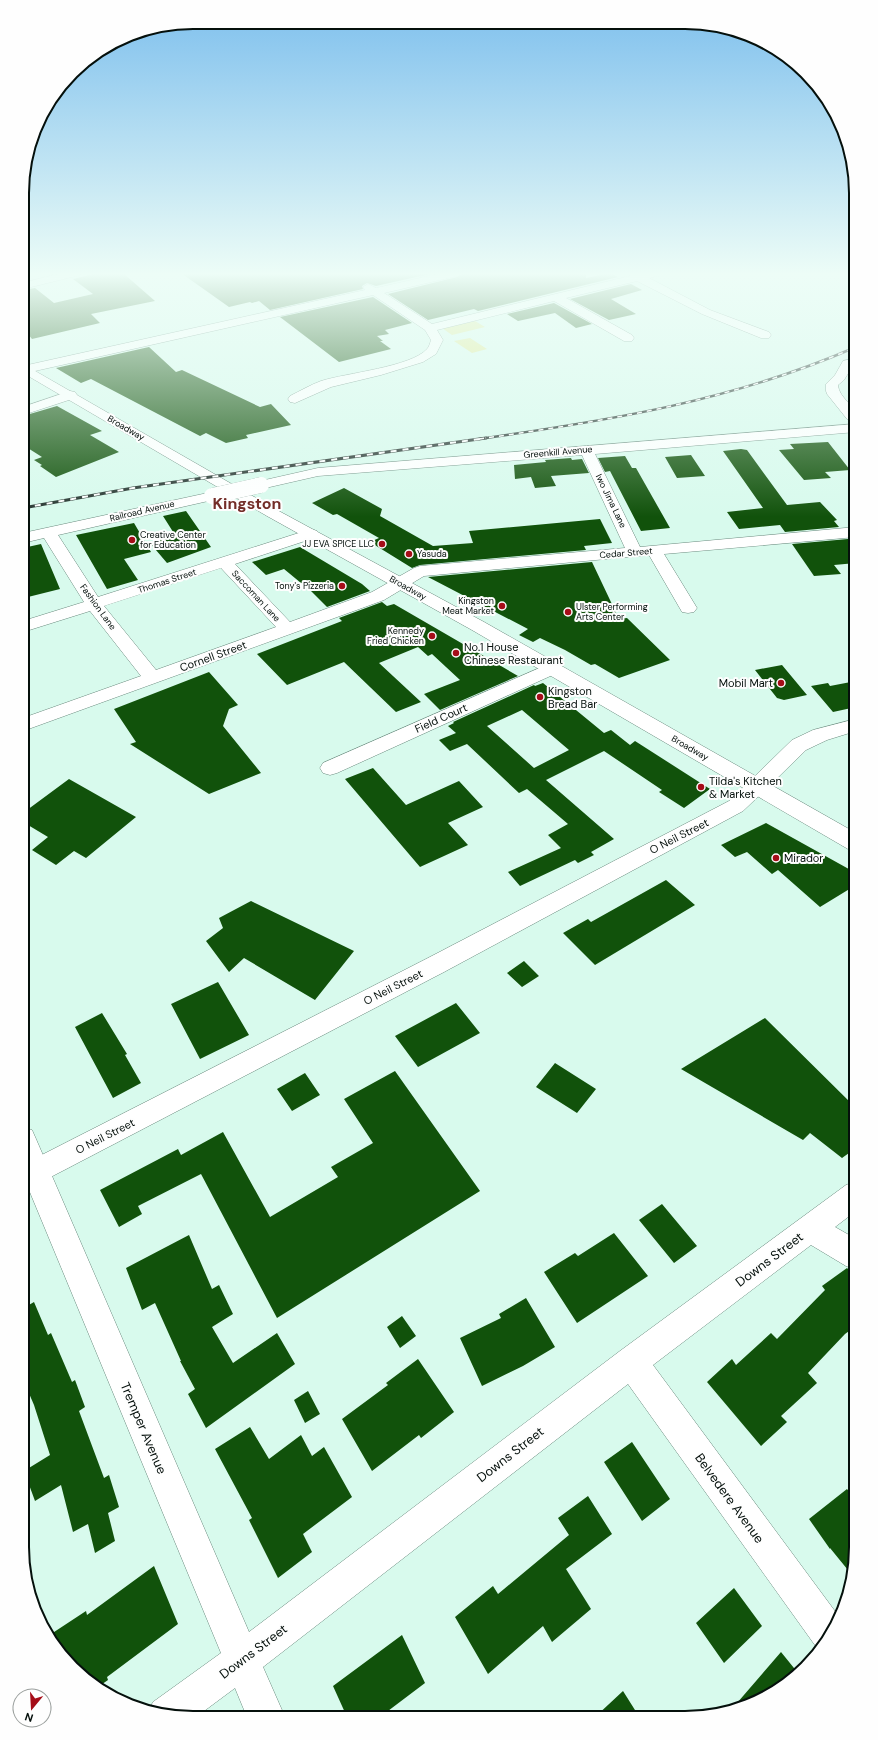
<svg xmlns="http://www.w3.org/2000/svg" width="878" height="1740" font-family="'DM Sans',sans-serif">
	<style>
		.green { fill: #e0e88e }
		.building { fill: #11520b; fill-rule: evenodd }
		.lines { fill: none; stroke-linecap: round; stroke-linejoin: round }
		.minor-casing { stroke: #6a8a7e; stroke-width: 1 }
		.tertiary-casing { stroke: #6a8a7e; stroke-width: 1 }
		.primary-casing { stroke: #6a8a7e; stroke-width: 1 }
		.trunk-casing { stroke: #6a8a7e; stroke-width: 1 }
		.minor { fill: #fff; fill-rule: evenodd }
		.tertiary { fill: #fff; fill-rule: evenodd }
		.primary { fill: #fff; fill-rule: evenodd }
		.trunk { fill: #fff; fill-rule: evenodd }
		.rail-far1-casing { stroke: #283732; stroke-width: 2.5 }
		.rail-casing { stroke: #283732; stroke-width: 3 }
		.rail-far1 { stroke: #fefefe; stroke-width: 1.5; stroke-dasharray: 5; stroke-linecap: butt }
		.rail { stroke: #fefefe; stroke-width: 2; stroke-dasharray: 6; stroke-linecap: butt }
		.minor-bridge-casing { stroke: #6a8a7e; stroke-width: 16; stroke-linecap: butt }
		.minor-bridge { stroke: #fff; stroke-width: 16 }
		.poi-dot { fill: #a50d18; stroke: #fefefe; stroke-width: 1.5 }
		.labels { text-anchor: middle; stroke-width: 4; stroke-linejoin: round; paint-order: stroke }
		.far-street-label { font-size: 9px; fill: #05100c; stroke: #fefefe }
		.far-poi-label { font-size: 9px; fill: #05100c; stroke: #fefefe; text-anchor: end }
		.poi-label { font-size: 11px; fill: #05100c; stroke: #fefefe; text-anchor: start }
		.street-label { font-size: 11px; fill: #05100c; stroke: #fefefe }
		.near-street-label { font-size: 13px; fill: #05100c; stroke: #fefefe }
		.far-town-label { font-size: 16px; font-weight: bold; fill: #732d28; stroke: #fefefe }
		.rim { fill: none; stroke: #05100c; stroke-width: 2 }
	</style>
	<rect width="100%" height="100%" fill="#d8faed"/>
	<path class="green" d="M475,321L485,327L452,335L442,328Z
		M470,338L487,349L472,353L454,341Z"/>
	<path class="building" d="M98,273H123L155,301L91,314L100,323L32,339L23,328V290L35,288L54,303L93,294L73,279Z
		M181,273H434L376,286L367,283L362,286L363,289L270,310L259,301L252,303L250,302L229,307Z
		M463,273H586V278L610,273L618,277L478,311L474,309L428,320L388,294L457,277Z
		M631,284L642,290L611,299L636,314L609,320L570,299Z
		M373,297L412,323L385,330L389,334L377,336L383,341H380L391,349L339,362L280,317Z
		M554,303L592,324L576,328L555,313L518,321L507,314Z
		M149,347L176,372L182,370L260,407L271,404L291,425L246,435L248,438L226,443L206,433L200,436L91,379L81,383L56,368Z
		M57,406L102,431L90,435L119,452L56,477L40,466L42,465L34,460L42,457L23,445V416Z
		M828,442L850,470L825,472L831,478L804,480L779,450L794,449L790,444Z
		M741,449L747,450L787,505L820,502L837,520L834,521L839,527L785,532L780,525L739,529L727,512L763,508L723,451Z
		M691,455L705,476L677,478L665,457Z
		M625,456L632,468H636L670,528L641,531L610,471L605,472L598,458Z
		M571,458L572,460L582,459L589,473L551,476L556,486L535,488L531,477L515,479L514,465L546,462L545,460Z
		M344,488L382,509L380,516L433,546L473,543L469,531L600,519L612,543L584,546L586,550L420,565L412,568L370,542L379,538L337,514L333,515L312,503Z
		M186,511L211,547L167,563L150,543L175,535L163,516Z
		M134,523L151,552L124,559L138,580L107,589L76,535Z
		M848,539L856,548V563L834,565L841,574L814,576L792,544Z
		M41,544L60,589L28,597L23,583V548Z
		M300,547L362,584L370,591L327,607L303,583H301L284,569L266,575L252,562Z
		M592,562L619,619L627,618L670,660L619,678L595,664L591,665L565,650L540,638L533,642L519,635L528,629L428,577Z
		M382,602L387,606L394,604L518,676L440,710L424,694L460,680L432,654L428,656L418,647L379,663L421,702L396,712L344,662L287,685L257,654L342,621L339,618Z
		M782,665L807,695L784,700L777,698L755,670Z
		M209,672L238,705L229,709L223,726L261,773L209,794L130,744L136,742L114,709Z
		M856,681V707L833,712L811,686L828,683L830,686Z
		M543,683L604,733L611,730L630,745L635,741L710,789L684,808L659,792L662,790L604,751L546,780L614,839L591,852L594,855L578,863L575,860L520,886L508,872L561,848L548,835L568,824L527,789L519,793L467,744L450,751L439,740L456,733L448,726L454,723L453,722L534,685L535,686ZM522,710L569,750L534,768L487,726Z
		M373,768L406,805L459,781L483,807L448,823L468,845L420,867L345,779Z
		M69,779L136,817L86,858L74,851L56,865L32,850L48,837L23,822V813Z
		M766,823L856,873V885L820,907L778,870L772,874L747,852L735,857L721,845Z
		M666,880L695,905L595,965L563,933L588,919L591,922Z
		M251,901L354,951L315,1000L244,958L229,972L206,941L223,928L219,918Z
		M524,961L539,976L522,987L507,973Z
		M218,982L249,1035L200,1059L171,1004Z
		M456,1003L480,1033L418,1067L395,1036Z
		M102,1013L127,1054L125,1055L141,1083L113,1098L75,1027Z
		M765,1018L856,1108V1148L842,1158L810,1133L803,1140L681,1069Z
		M555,1063L596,1089L577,1113L536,1087Z
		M395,1071L480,1191L277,1318L201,1174L138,1206L142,1214L119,1227L100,1190L178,1149L181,1155L223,1132L270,1217L338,1177L331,1167L373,1143L344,1099Z
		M305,1073L320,1095L292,1111L277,1089Z
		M662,1204L697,1246L674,1263L639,1220Z
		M614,1233L648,1276L577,1323L544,1272L575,1253L578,1256Z
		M189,1235L212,1289L219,1285L233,1314L212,1327L233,1363L277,1333L295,1364L206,1428L188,1394L195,1389L180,1361H181L155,1303L142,1310L126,1268Z
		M847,1268L856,1277V1326L845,1334L808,1373L817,1383L781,1416L787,1422L761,1446L707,1382L732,1359L736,1365L771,1333L777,1339L825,1290L822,1286Z
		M526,1298L555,1347L523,1366L482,1386L460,1338L501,1318L499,1314Z
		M34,1302L48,1335L51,1333L72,1382L75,1380L85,1407L79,1411L104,1478L109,1475L119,1507L108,1513L115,1541L95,1553L88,1524L73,1532L61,1485L35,1501L24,1471L50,1455L34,1405L22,1377V1309Z
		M402,1316L416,1336L400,1348L387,1327Z
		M418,1359L454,1412L421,1438L419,1435L372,1471L342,1419L388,1385L386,1383Z
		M308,1391L320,1414L305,1423L294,1400Z
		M250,1427L269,1459L301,1435L312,1456L324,1447L352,1497L303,1534L312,1552L278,1578L249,1520L252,1518L215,1449Z
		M632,1442L670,1499L642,1521L604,1462Z
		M847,1489L856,1500V1558L852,1575L830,1548V1549L809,1519Z
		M588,1496L612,1534L566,1569L591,1609L552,1642L543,1626L488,1674L455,1617L493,1586L498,1594L569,1535L558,1518Z
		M154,1566L178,1624L107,1677L108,1680L98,1687L80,1676L51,1642L48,1636L86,1611L87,1615Z
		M734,1588L762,1626L724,1663L696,1623Z
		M402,1635L425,1683L380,1717H347L333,1686Z
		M781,1652L798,1673L780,1689L740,1709L731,1710Z
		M623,1691L640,1718H594Z"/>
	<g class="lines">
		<g class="minor-casing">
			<path id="minor" d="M62,273H81L80,275L23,289V283Z
				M442,273H462L457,276L384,293L432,324L630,276V273H662L661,275L649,278L710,310L769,332L771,335L769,338H761L702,314L637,281L566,298L632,335L634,338L632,341H624L554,301L437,330L443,340L436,354L423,362L381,375L331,387L295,403L290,402L288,399L290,396C300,391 310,385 321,381C346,373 411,367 427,349C429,347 430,343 431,340L425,330L373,295L26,373L23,372V366L365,290L363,287L368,284L376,288Z
				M856,358V366L852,367L844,380L838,385C839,399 856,404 856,419H847L827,394L826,391V384L835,375L843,361Z
				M70,391L75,392L77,395L75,398L23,415V407Z
				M856,424V432L595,454L640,547L856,527V537L664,554L697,608L694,612L688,613L682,612L649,555L424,576L384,600L23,731V718L141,676L90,611L23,632V621L84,602L44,538L23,543V533L212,492L217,493L219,496L217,499L58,535L98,597L305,531L311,529L317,531L319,534L317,537L235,564L290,622L372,592L414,568L420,566L625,548L582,455L318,476L261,489L256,488L254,485L256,482L318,468ZM221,568L276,627L156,670L104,606Z
				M551,663L557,665L560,669L557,673L337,773L330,775L323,773L320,768L323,763Z
				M22,1127L32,1130L36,1139L249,1632L620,1351L846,1185L856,1181V1211L835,1227L856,1239V1270L846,1266L811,1245L653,1365L840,1618L821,1650L817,1648L628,1384L263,1667L285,1717H247L235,1688L196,1717H170L149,1710L153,1702L221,1653L22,1173Z"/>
		</g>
		<g class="tertiary-casing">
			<path id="tertiary" d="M757,779L764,781L767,786L764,791L743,811L444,972L22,1192V1165L428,958L729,801L750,781Z"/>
		</g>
		<g class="primary-casing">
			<path id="primary" d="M856,719V731L827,740L806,750L764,791L757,793L750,791L747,786L750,781L792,740L813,730Z"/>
		</g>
		<g class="trunk-casing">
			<path id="trunk" d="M23,364L277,510L484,622L856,833V851L848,849L472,630L267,516L23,373Z"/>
		</g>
		<use href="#minor" class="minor"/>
		<use href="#tertiary" class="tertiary"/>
		<use href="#primary" class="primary"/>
		<use href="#trunk" class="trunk"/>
		<g class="rail-far1-casing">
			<path id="rail-far1" d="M479,439C612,420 732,401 856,347"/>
		</g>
		<g class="rail-casing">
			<path id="rail" d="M23,508L133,488L486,438"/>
		</g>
		<use href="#rail-far1" class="rail-far1"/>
		<use href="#rail" class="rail"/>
		<g class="minor-bridge-casing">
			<path id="minor-bridge" d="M212,496L261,485"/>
		</g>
		<use href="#minor-bridge" class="minor-bridge"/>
	</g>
	<linearGradient id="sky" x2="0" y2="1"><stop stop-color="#7dbfed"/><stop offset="0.53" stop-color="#edfdf7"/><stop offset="1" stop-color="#edfdf7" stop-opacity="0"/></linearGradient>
	<rect width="878" height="517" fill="url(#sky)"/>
	<g class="poi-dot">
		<circle cx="132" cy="540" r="4"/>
		<circle cx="382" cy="544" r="4"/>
		<circle cx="409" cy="554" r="4"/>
		<circle cx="342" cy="586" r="4"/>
		<circle cx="502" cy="606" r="4"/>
		<circle cx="568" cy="612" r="4"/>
		<circle cx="432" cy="636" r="4"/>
		<circle cx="456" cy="653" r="4"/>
		<circle cx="781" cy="683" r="4"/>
		<circle cx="540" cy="697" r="4"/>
		<circle cx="701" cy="787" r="4"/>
		<circle cx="776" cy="858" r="4"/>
	</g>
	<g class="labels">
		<g class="far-street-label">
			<text transform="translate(126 428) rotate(30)" y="3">Broadway</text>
			<text transform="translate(558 452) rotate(-5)" y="3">Greenkill Avenue</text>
			<text transform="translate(611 501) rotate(64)" y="3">Iwo Jima Lane</text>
			<text transform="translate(142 511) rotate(-13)" y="3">Railroad Avenue</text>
			<text transform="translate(626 553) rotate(-5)" y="3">Cedar Street</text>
			<text transform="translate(167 581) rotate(-18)" y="3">Thomas Street</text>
			<text transform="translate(408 588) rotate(29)" y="3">Broadway</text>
			<text transform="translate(256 596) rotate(47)" y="3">Saccoman Lane</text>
			<text transform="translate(98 607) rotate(54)" y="3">Fashion Lane</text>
			<text transform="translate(690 748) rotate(30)" y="3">Broadway</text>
		</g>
		<g class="far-poi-label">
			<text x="140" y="538" text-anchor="start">Creative Center<tspan x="140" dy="10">for Education</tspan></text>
			<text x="374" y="547">JJ EVA SPICE LLC</text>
			<text x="417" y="557" text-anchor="start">Yasuda</text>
			<text x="334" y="589">Tony's Pizzeria</text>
			<text x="494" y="604">Kingston<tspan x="494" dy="10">Meat Market</tspan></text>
			<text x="576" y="610" text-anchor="start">Ulster Performing<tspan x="576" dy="10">Arts Center</tspan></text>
			<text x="424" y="634">Kennedy<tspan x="424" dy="10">Fried Chicken</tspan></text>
		</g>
		<g class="poi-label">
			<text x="464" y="651">No.1 House<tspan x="464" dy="13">Chinese Restaurant</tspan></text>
			<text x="773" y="687" text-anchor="end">Mobil Mart</text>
			<text x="548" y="695">Kingston<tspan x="548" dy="13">Bread Bar</tspan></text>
			<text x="709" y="785">Tilda's Kitchen<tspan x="709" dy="13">&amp; Market</tspan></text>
			<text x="784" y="862">Mirador</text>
		</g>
		<g class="street-label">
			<text transform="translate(213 656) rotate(-20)" y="4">Cornell Street</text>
			<text transform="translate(441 718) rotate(-24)" y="4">Field Court</text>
			<text transform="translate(679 836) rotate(-27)" y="4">O Neil Street</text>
			<text transform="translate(393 987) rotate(-27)" y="4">O Neil Street</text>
			<text transform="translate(105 1136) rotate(-27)" y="4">O Neil Street</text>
		</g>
		<g class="near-street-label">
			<text transform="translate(769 1259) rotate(-37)" y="5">Downs Street</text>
			<text transform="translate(144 1428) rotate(67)" y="5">Tremper Avenue</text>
			<text transform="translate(510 1454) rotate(-38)" y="5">Downs Street</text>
			<text transform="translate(730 1498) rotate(54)" y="5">Belvedere Avenue</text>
			<text transform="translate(253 1651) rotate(-37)" y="5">Downs Street</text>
		</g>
		<g class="far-town-label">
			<text x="247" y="509">Kingston</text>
		</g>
	</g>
	<path d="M0 0H878V1740H0ZM193 29H685A164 164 0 0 1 849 193V1547A164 164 0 0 1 685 1711H193A164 164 0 0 1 29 1547V193A164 164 0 0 1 193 29Z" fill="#fefefe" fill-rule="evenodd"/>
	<path class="rim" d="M193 29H685A164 164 0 0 1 849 193V1547A164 164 0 0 1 685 1711H193A164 164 0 0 1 29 1547V193A164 164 0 0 1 193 29Z"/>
	<g transform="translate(32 1708) rotate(198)"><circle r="19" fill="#fefefe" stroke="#9a9f9d"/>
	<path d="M0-3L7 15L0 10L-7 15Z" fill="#a50d18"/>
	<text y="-6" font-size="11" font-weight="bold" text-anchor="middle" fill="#05100c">N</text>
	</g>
</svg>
